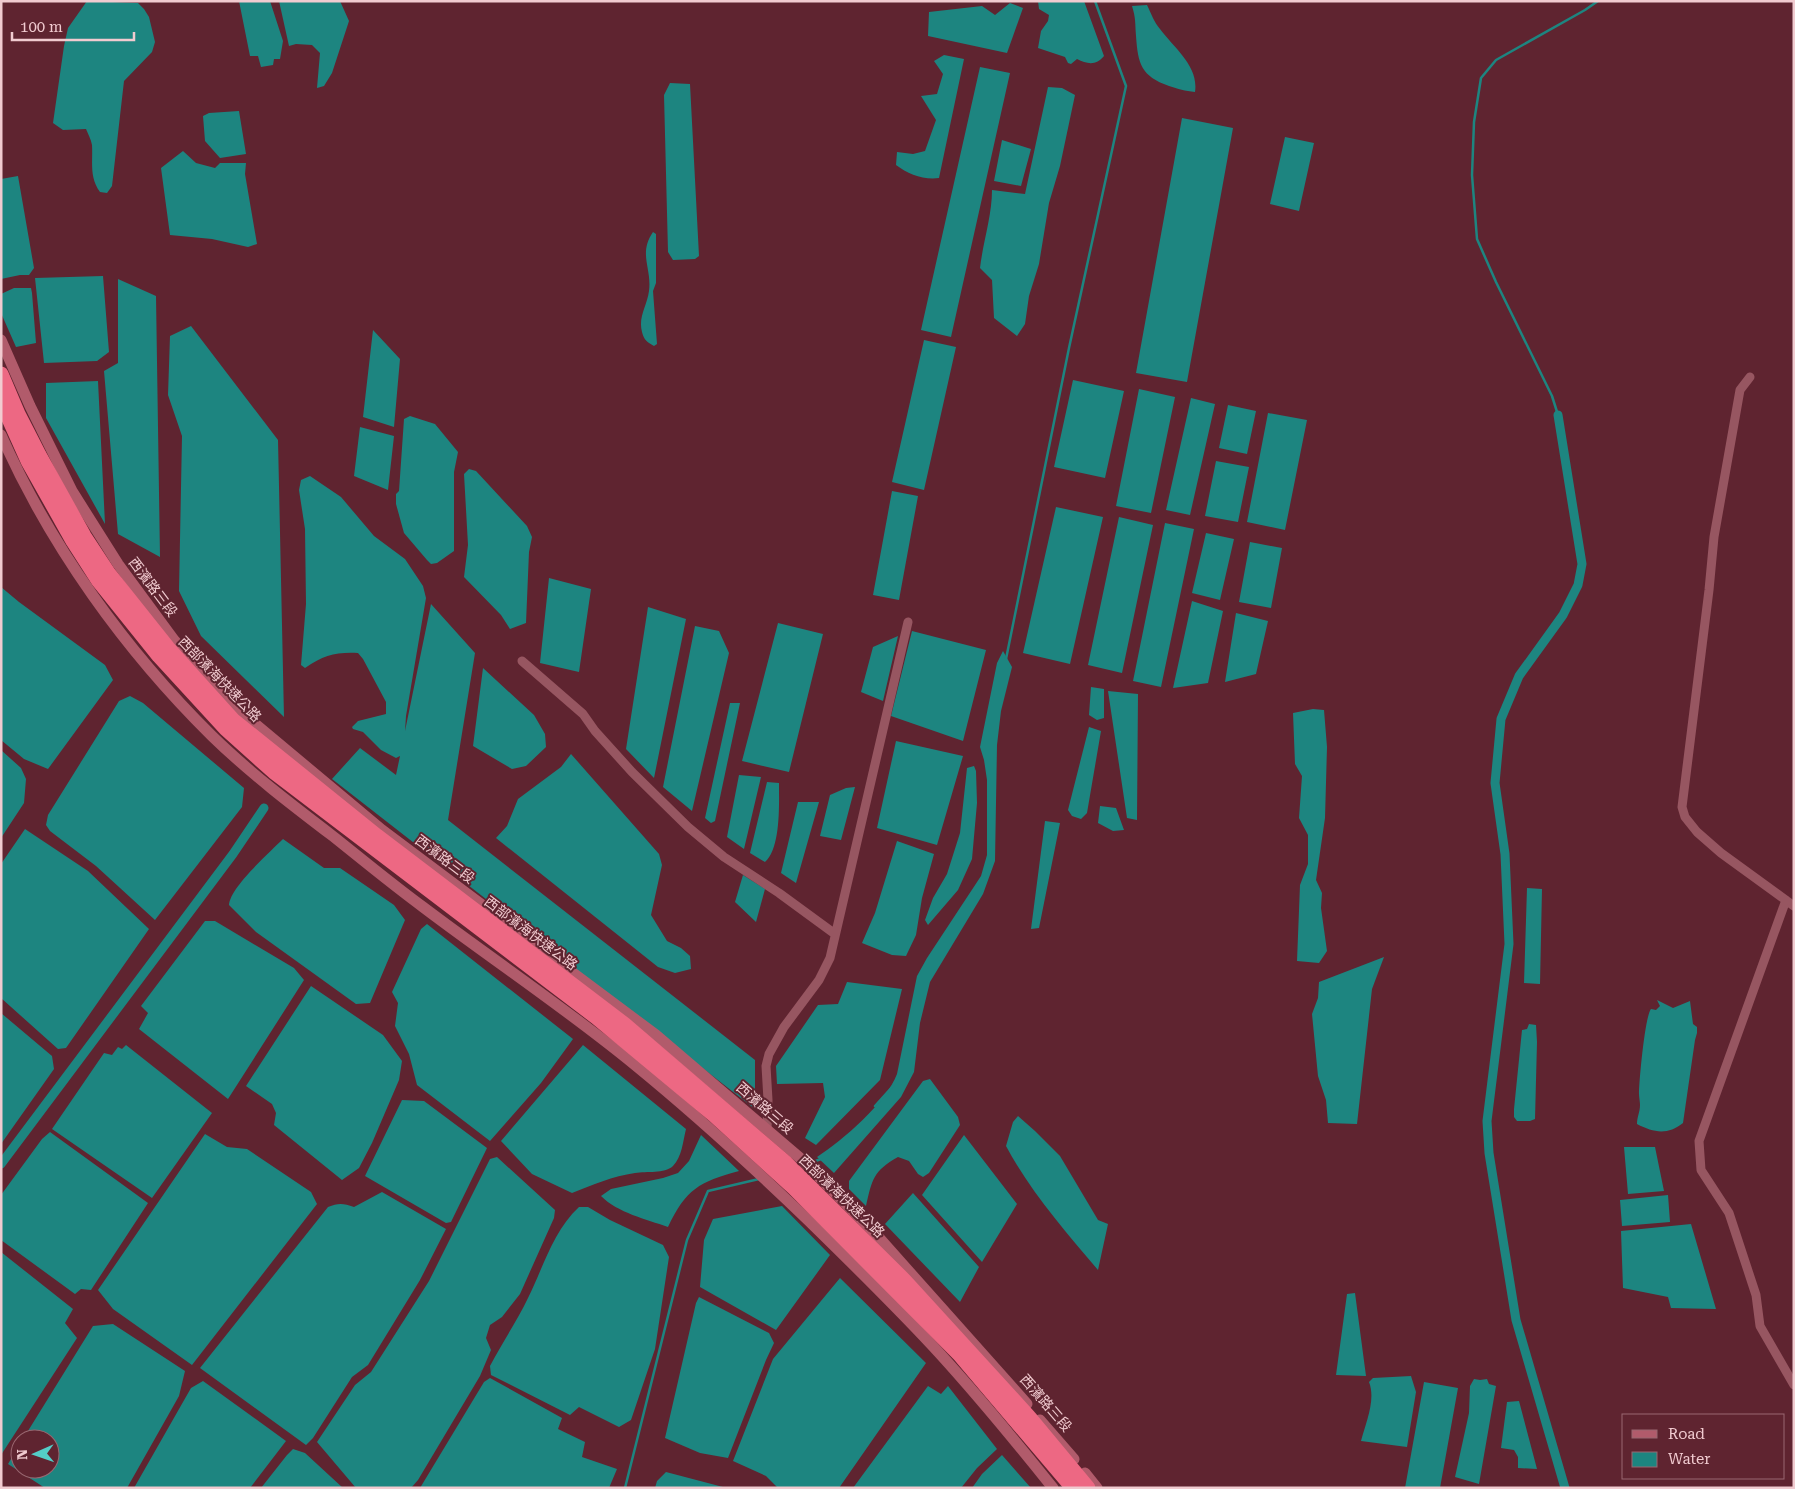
<svg xmlns="http://www.w3.org/2000/svg" width="1795" height="1489" font-family="'Roboto Serif','Noto Sans TC',serif">
	<style>
		.water { fill: #1d8580 }
		.lines { fill: none; stroke-linecap: round; stroke-linejoin: round }
		.stream { stroke: #1d8580; stroke-width: 2.5 }
		.canal { stroke: #1d8580; stroke-width: 9 }
		.street { stroke: #975661; stroke-width: 9 }
		.secondary { stroke: #b15b6b; stroke-width: 11 }
		.highway { stroke: #ed6883; stroke-width: 15 }
		.labels { text-anchor: middle; stroke-width: 4; stroke-linejoin: round; paint-order: stroke }
		.street-label { font-size: 14px; fill: #f1cbd0; stroke: #5f2430 }
	</style>
	<rect width="100%" height="100%" fill="#5f2430"/>
	<path class="water" d="M87,1L138,3L144,9L149,17L155,42L152,52L124,81L112,186L107,193L100,192C89,177 93,162 92,145C91,139 88,134 86,129L63,130L53,123L64,46L68,28Z
		M239,1H270L283,41L280,59H274L273,65L261,67L258,56H250Z
		M279,1H340L349,21L332,73L324,86L317,88L320,53L312,45L296,44L289,46Z
		M1038,1H1084L1104,56C1096,66 1087,64 1077,59L1071,64L1068,63L1065,57L1038,48L1041,31L1048,21L1049,15L1039,9Z
		M1010,3L1023,8L1007,53L928,36L929,12L982,6L995,15Z
		M1147,5C1151,13 1154,22 1160,29C1174,48 1199,66 1195,92C1185,91 1178,89 1169,86C1141,76 1138,64 1136,36C1135,23 1136,19 1132,6Z
		M944,55L964,59L939,178C923,180 908,174 896,165L897,152L913,154L925,151L936,120L921,96L937,94L943,74L934,61Z
		M980,67L1010,73L951,337L921,330Z
		M670,83L690,84L699,256L695,259L673,260L668,252L664,95Z
		M1048,87L1062,88L1075,95L1060,166L1049,203L1039,264L1029,296L1025,324L1017,336L994,318L992,280L980,268C983,242 992,216 992,190L1025,194Z
		M239,111L246,154L220,158L205,141L203,116L209,113Z
		M1182,118L1233,128L1187,382L1136,373Z
		M1285,137L1314,143L1299,211L1270,204Z
		M1002,140L1031,149L1021,186L994,181Z
		M183,151L196,163L215,168L220,163H246L245,174L257,244L248,247L212,239L170,235L161,168Z
		M18,176L34,268L29,275H20L1,279V179Z
		M653,232L656,234V283L653,291L657,344L654,346C647,342 644,340 642,332C638,317 647,306 649,291C652,268 638,254 653,232Z
		M103,276L109,352L97,361L44,363L35,278Z
		M118,279L156,296L160,557L118,534L104,371L118,363Z
		M14,288H31L32,293L36,343L16,347L1,313V294Z
		M191,326L278,440L284,717L201,636L179,591L182,436L168,395L170,336Z
		M373,330L400,359L394,427L363,417Z
		M924,340L956,347L924,490L892,482Z
		M1073,380L1124,391L1105,478L1054,467Z
		M98,381L105,524L46,418V383Z
		M1139,389L1175,397L1151,513L1116,506Z
		M1191,398L1215,404L1190,515L1166,510Z
		M1228,405L1256,411L1247,454L1219,448Z
		M1268,413L1307,420L1285,530L1247,522Z
		M410,416L435,424L458,452L454,472V551L437,563L431,564L427,560L404,533L396,504V494L399,491L404,419Z
		M360,427L394,436L388,490L354,476Z
		M1216,461L1249,467L1238,522L1205,516Z
		M469,469L476,471L527,526L532,537L529,552L526,623L510,629L501,615L464,577L468,545L464,474Z
		M310,476L341,497L374,536L405,559L423,586L426,598L406,716L405,731L431,604L475,653L448,820L755,1060V1109L332,779L360,748L396,775L400,756L396,758L381,750L363,732L353,729L352,727L358,721L386,714V702L363,659L358,653C336,652 324,655 305,668L301,665L306,604L305,529L299,490L301,480Z
		M892,491L918,496L899,600L873,595Z
		M1056,507L1103,517L1070,664L1023,653Z
		M1119,517L1153,525L1122,673L1088,665Z
		M1165,523L1194,529L1161,687L1133,681Z
		M1206,533L1234,539L1220,600L1192,593Z
		M1250,542L1282,548L1271,608L1239,602Z
		M549,578L591,589L579,672L540,663Z
		M1,587L19,602L105,665L113,680L48,769L24,759L1,740Z
		M1192,601L1223,611L1208,683L1173,688Z
		M648,607L686,619L654,778L626,749Z
		M1236,613L1268,621L1256,674L1225,682Z
		M778,623L823,634L789,772L742,761Z
		M695,626L719,631L729,653L692,811L663,787Z
		M912,631L986,650L963,741L891,716Z
		M898,636L883,701L861,692L873,647Z
		M1003,651L1012,667L1001,711L997,745L995,861L983,894L930,982L920,1023L914,1072L901,1097L834,1173L817,1157C843,1140 886,1103 897,1074L917,976L927,958L981,876L987,855V780L984,760L980,747L997,663Z
		M483,668L534,715L545,734L546,747L526,766L512,769L473,746Z
		M1091,687L1104,689V718L1097,720L1089,715Z
		M1108,691L1138,694L1137,820L1127,818Z
		M130,696L143,703L244,788L242,807L155,920L96,866L50,831L46,825L48,815L119,701Z
		M730,703H740L715,821L711,823L705,818Z
		M1313,709L1324,710L1327,747L1325,818L1316,880L1322,893L1321,908L1327,951L1319,963L1297,961L1300,885L1308,864V835L1299,818L1302,776L1295,764L1293,713Z
		M1089,727L1101,731L1087,813L1081,819L1072,816L1068,810Z
		M896,741L963,756L937,845L877,828Z
		M1,750L21,768L26,779L24,803L1,838Z
		M571,754L659,854L662,865L651,915L667,941L681,948L690,956L691,969L675,973L658,967L496,838L507,826L518,799L561,767Z
		M974,766L976,771L977,803L972,859L958,890L928,925L925,920L933,898L947,874L960,833L967,768Z
		M739,775L761,777L744,849L727,837Z
		M767,782L779,783C779,804 781,848 765,862L750,853Z
		M855,787L841,840L820,836L830,795L846,788Z
		M798,802H819L796,883L781,873Z
		M1100,806L1116,808L1124,830L1113,831L1098,823Z
		M1045,821L1060,823L1039,928L1031,929Z
		M25,829L88,871L149,929L66,1048L58,1049L1,998V864Z
		M283,839L324,868H340L394,905L405,920L370,1003L356,1004L256,932L229,905C230,887 270,852 283,839Z
		M897,841L934,854L922,898L916,935L906,956L892,955L862,943L875,913Z
		M743,875L765,889L756,922L735,902Z
		M1527,888L1542,889L1540,984L1524,983Z
		M205,921H215L294,968L304,980L228,1099L139,1029L148,1013L141,1006Z
		M427,924L573,1039L541,1083L490,1141L417,1085L409,1054L395,1026L398,1003L392,992L421,929Z
		M1384,957L1372,989L1357,1124L1328,1123L1326,1100L1318,1076L1312,1014L1318,998L1319,982Z
		M847,982L902,989L880,1080L816,1145L805,1138L825,1097L823,1083L777,1084L776,1066L818,1005L838,1004Z
		M311,986L383,1035L402,1061L399,1080L372,1143L359,1168L342,1180L274,1125L276,1113L272,1104L246,1086Z
		M1657,1000L1673,1008L1690,1001L1693,1024L1697,1027V1033L1695,1040L1683,1123C1668,1135 1654,1133 1637,1124C1637,1117 1640,1112 1640,1105C1640,1102 1639,1097 1639,1094C1639,1081 1645,1016 1651,1009L1656,1010L1660,1006Z
		M1,1013L52,1056L54,1069L1,1144Z
		M1529,1024L1536,1025L1537,1042L1535,1119L1530,1121H1517L1514,1117V1109L1522,1030L1527,1029Z
		M126,1045L212,1113L152,1198L52,1129L104,1053L112,1055L118,1047L122,1049Z
		M583,1045L686,1129C683,1141 682,1157 673,1166C664,1174 647,1171 635,1173C613,1176 592,1185 572,1193L532,1174L501,1141Z
		M930,1079L958,1117L960,1125L929,1173L923,1177L918,1174L909,1161L898,1157C873,1171 872,1180 866,1206L849,1189V1181L923,1081Z
		M402,1100L424,1101L487,1148L451,1222L446,1223L365,1176Z
		M1018,1116L1035,1131L1060,1156L1098,1220L1108,1224L1098,1270C1065,1231 1030,1191 1006,1146L1013,1122Z
		M50,1132L148,1203L91,1290L81,1289L75,1294L1,1240V1195L42,1139Z
		M205,1134L227,1147L247,1149L311,1192L317,1204L192,1365L113,1309L98,1290Z
		M701,1135L739,1171C699,1182 686,1189 668,1227C646,1219 618,1213 601,1196L611,1189L663,1178L678,1173L689,1161Z
		M964,1135L1017,1204L982,1262L922,1195Z
		M1624,1147H1655L1664,1191L1628,1194Z
		M497,1157L555,1210L554,1218L520,1294L502,1317L490,1325L486,1338L491,1350L480,1376L418,1480L411,1488H356L317,1442L355,1385L371,1372L429,1281L490,1159Z
		M382,1192L446,1229L420,1280L368,1365L352,1377L313,1438L306,1445L200,1368L328,1207C338,1203 343,1203 354,1207Z
		M913,1193L979,1267L960,1302L885,1224Z
		M1668,1195L1670,1222L1622,1226L1620,1200Z
		M782,1206L830,1255L776,1330L700,1287L704,1240L713,1219Z
		M579,1207H588L610,1220L663,1245L669,1257L655,1349L631,1420L619,1427L579,1407L570,1415L491,1375L490,1366C502,1343 517,1321 528,1298C543,1268 553,1231 579,1207Z
		M1691,1224L1716,1309L1671,1308L1668,1297L1623,1288L1621,1231Z
		M1,1252L73,1309L65,1323L77,1338L1,1455Z
		M840,1278L926,1363L839,1488H778L766,1476L733,1461L773,1359Z
		M1355,1293L1366,1376L1336,1375L1347,1294Z
		M699,1297L769,1333L774,1343L766,1360L728,1458L700,1453L665,1438L696,1303Z
		M113,1324L185,1371L179,1396L127,1488H45L8,1464L20,1444V1469H50V1439H23L93,1326Z
		M1411,1376L1416,1392L1407,1447L1361,1441C1366,1422 1376,1400 1369,1382L1373,1378Z
		M490,1378L562,1418L558,1429L585,1442L582,1457L617,1469L609,1488H420L484,1382Z
		M1474,1379L1480,1380L1487,1379L1489,1384L1496,1386L1479,1484L1455,1477L1469,1413L1470,1386Z
		M203,1381L286,1441L250,1488H134L191,1388Z
		M1424,1382L1458,1388L1440,1488H1405Z
		M928,1386L941,1394L948,1386L997,1449L977,1468L961,1488H853Z
		M1519,1401L1537,1469L1518,1468V1457L1514,1450L1501,1448L1507,1402Z
		M293,1449L305,1453L343,1488H261L287,1455Z
		M1002,1455L1031,1488H972L982,1474Z
		M666,1472L723,1487L724,1488H655L657,1481Z"/>
	<g class="lines">
		<path class="stream" d="M1558,415L1552,396L1496,282L1477,239L1472,175L1474,122L1481,78L1496,60L1585,10L1598,1
			M1006,659L1069,348L1126,86L1095,1
			M875,1106L893,1086
			M810,1163L821,1159
			M625,1488L687,1240L708,1191L759,1179"/>
		<path class="canal" d="M1558,415L1582,564L1578,585L1563,615L1519,676L1501,719L1495,783L1505,854L1509,944L1487,1121L1489,1153L1516,1320L1565,1488
			M1,1164L233,854L264,808"/>
		<path class="street" d="M1750,377L1740,390L1714,537L1709,590L1682,807L1685,817L1697,832L1721,853L1794,906
			M522,661L583,714L595,731L632,772L688,827L724,857L779,893L835,934
			M1786,900L1699,1141L1701,1170L1729,1213L1756,1295L1760,1326L1794,1385
			M767,1129L768,1100L766,1066L769,1054L784,1027L819,980L830,958L908,622"/>
		<path class="secondary" d="M1,340L30,406L72,491L118,564L174,640L241,712L382,830L656,1035L800,1158L873,1231L1027,1404
			M1,435C51,547 125,650 212,736C250,773 292,805 334,837C364,861 393,885 423,907C493,960 567,1009 635,1065C695,1114 753,1167 809,1221C854,1265 899,1309 941,1355C980,1398 1017,1443 1053,1488
			M1040,1420L1074,1459
			M1085,1473L1097,1488"/>
		<path class="highway" d="M1,374L18,414L39,455L84,536L109,574L168,648L233,720L377,836L624,1024L786,1163L904,1280L1029,1417L1088,1488
			M1,401L28,461L73,541L98,580L159,656L226,729L274,772L596,1017L714,1115L794,1188L959,1354L1073,1488"/>
	</g>
	<g class="labels">
		<g class="street-label">
			<text transform="translate(153 587) rotate(53)" y="5">西濱路三段</text>
			<text transform="translate(220 679) rotate(46)" y="5">西部濱海快速公路</text>
			<text transform="translate(445 859) rotate(37)" y="5">西濱路三段</text>
			<text transform="translate(531 933) rotate(37)" y="5">西部濱海快速公路</text>
			<text transform="translate(765 1108) rotate(41)" y="5">西濱路三段</text>
			<text transform="translate(842 1196) rotate(44)" y="5">西部濱海快速公路</text>
			<text transform="translate(1046 1403) rotate(49)" y="5">西濱路三段</text>
		</g>
	</g>
	<rect width="1795" height="1489" fill="none" stroke="#f1cbd0" stroke-width="5"/>
	<rect x="1622" y="1414" width="162" height="65" fill="#5f2430" stroke="#996770"/>
	<rect x="1632" y="1430" width="25" height="8" fill="#b15b6b" stroke="#996770"/>
	<text x="1668" y="1439" font-size="15" fill="#f1cbd0">Road</text>
	<rect x="1632" y="1452" width="25" height="15" fill="#1d8580" stroke="#996770"/>
	<text x="1668" y="1464" font-size="15" fill="#f1cbd0">Water</text>
	<g transform="translate(35 1454) rotate(268)"><circle r="24" fill="#5f2430" stroke="#996770"/>
	<path d="M0-4L9 19L0 12L-9 19Z" fill="#54cdc7"/>
	<text y="-8" font-size="14" font-weight="bold" text-anchor="middle" fill="#f1cbd0">N</text>
	</g>
	<path d="M12 32v8h122v-8" fill="none" stroke="#f1cbd0" stroke-width="2.5"/>
	<text x="20" y="32" font-size="15" fill="#f1cbd0" stroke="#5f2430" stroke-width="4" paint-order="stroke">100 m</text>
</svg>
